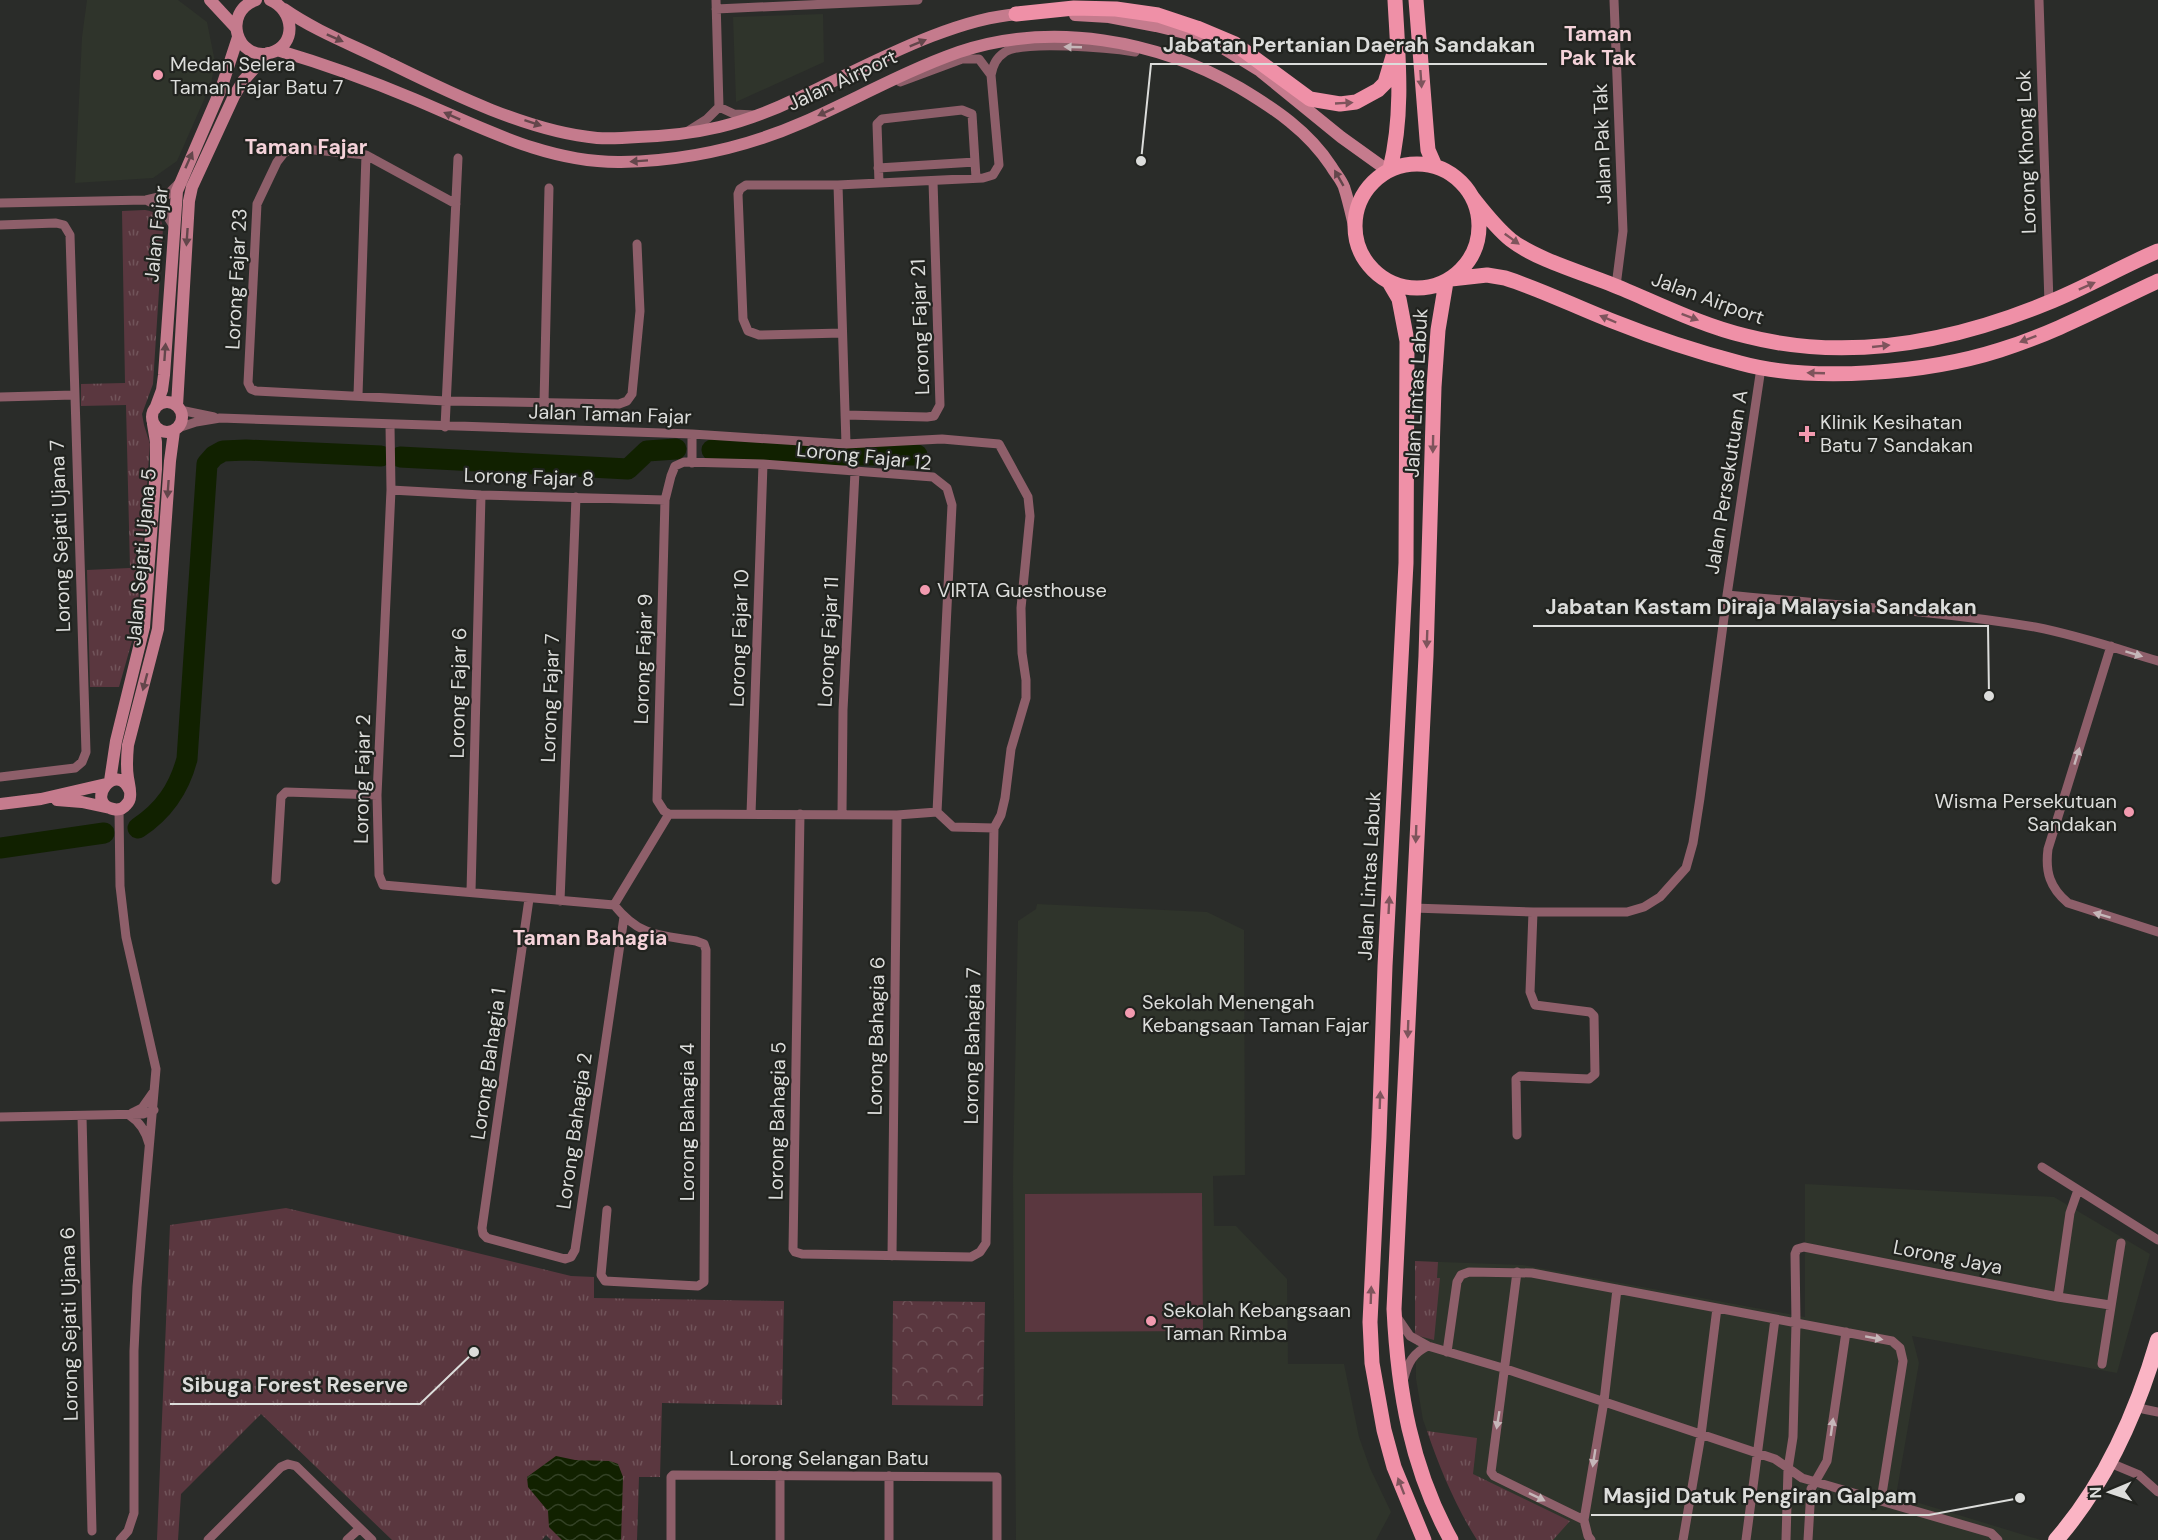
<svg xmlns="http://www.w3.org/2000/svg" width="2158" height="1540" font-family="'DM Sans',sans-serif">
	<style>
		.built { fill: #2f342b }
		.grass { fill: #5a373f }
		.forest { fill: url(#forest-crowns) }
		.park { fill: url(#park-tufts) }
		.water { fill: url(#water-waves) }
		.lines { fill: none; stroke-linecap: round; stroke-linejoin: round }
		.river { stroke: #112100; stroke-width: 21 }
		.street { stroke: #8e5f6a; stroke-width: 9 }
		.secondary { stroke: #c57b8d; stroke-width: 12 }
		.primary { stroke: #ef90a7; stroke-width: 15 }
		.highway { stroke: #fab4c4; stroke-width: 16 }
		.oneway { fill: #63464b }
		.oneway2 { fill: #c5b7b9 }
		.oneway3 { fill: #7e545c }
		.poi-dot { fill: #f29aaf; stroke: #21231f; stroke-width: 2 }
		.labels { text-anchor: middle; stroke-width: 4.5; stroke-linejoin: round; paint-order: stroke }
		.poi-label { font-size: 20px; fill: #dcdddb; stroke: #21231f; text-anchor: start }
		.street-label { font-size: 20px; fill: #dcdddb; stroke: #21231f }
		.neighbourhood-label { font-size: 21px; font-weight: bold; fill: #f5d3da; stroke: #21231f }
		.leader { fill: none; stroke: #dcdddb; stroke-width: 2 }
		.callout-dot { fill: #dcdddb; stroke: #21231f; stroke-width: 2 }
		.callout-label { font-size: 21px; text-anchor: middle; font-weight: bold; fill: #dcdddb; stroke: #21231f; stroke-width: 4.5; stroke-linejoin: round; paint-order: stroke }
	</style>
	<defs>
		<pattern id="forest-crowns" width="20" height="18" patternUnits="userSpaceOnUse" patternTransform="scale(1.5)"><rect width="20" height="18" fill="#5a373f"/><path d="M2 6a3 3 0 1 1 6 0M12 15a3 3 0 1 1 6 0" fill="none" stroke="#71545a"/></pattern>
		<pattern id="park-tufts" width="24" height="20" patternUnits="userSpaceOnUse" patternTransform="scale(1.5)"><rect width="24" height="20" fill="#5a373f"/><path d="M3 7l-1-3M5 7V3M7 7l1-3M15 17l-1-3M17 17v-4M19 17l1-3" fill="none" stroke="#71545a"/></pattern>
		<pattern id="water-waves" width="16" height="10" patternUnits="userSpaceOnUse" patternTransform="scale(1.5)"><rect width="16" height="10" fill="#112100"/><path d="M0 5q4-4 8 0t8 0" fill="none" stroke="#334125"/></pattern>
	</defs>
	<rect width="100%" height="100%" fill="#2a2c29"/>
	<path class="built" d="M87,0H178L207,22L215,62L211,84L177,161L153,178L75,183L82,37Z
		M823,14L824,62L736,102L733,17Z
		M1037,904L1207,912L1244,930L1245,1175L1213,1176L1214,1226H1236L1287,1279L1288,1364H1344L1359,1437L1370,1468L1391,1512L1376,1540H1016L1013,1177L1018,921L1036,909Z
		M1805,1184L2054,1197L2150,1254L2117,1373L1912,1336L1919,1363L1896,1496L2041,1540H1477L1437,1458L1423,1420L1416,1379L1415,1261L1523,1265L1805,1317Z"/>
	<path class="grass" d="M1202,1193L1203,1331L1025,1332V1194Z"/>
	<path class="forest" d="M893,1301L985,1302L983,1406L892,1405Z"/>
	<path class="park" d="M145,210C157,212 161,216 163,228L153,384L142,414L144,425L150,444L139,593L134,634L119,687H90L87,570L130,568L126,405L81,406V384L125,383L122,211Z
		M286,1208L432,1242L571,1276L594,1277V1298L784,1301L782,1405L662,1403L660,1477H639L637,1540H551L546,1535L542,1540H392L261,1414L181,1494L178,1540H157L170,1225Z
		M1415,1261L1438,1262L1437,1278H1440L1434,1340L1415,1335Z
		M1427,1431L1477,1438L1473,1474L1570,1521L1553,1540H1477C1456,1507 1440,1469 1427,1431Z"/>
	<path class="water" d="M556,1456L575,1460L610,1461L618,1464L623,1477L621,1540H562L549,1527L548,1511L528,1487L527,1477Z"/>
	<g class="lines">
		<path class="river" d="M712,450L847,455H917
			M400,457L628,469L647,451L676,449
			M138,828C164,811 179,789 187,759L207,464L214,456L223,451L246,450L381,456
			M0,848L104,833"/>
		<path class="street" d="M716,0L719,107
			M1614,0L1623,231L1616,286
			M2039,0L2049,303
			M716,9L918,0
			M900,82L962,59H979L991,75C993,65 996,58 1005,52C1025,40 1110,48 1135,52
			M719,107L734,114L754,115
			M688,131L707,119L719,107
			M878,168L975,162
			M879,183L877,124L882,119L962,110L972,114L976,178
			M838,185L846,444
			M146,200L162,208L173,225
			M0,203L146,200L167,195L178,184
			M456,204L366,155L294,148L284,153L277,162L257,204L248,383L251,389L256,391L446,401L619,404L627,401L632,394L640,311L637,244
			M0,225L56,223L64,225L70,235L86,752L82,762L75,768L0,777
			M842,333L759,335L748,331L743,319L738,194L740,189L746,185H838L983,178L993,175L999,165L991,75
			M358,395L366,155
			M0,397L74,395
			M544,403L549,188
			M180,410L214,417
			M845,415L927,417L934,416L940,405L933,181
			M390,425L391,490L377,795L379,875L383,885L614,905C640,937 659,935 696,941L704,944L706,950L704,1282L698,1286L605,1281L601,1275L607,1210
			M445,427L458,158
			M178,428L196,422L220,418L692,434L846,444L942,439L999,444L1028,497L1030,516L1021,608L1022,653L1026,680V698L1011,749L1005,798L1001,815L994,828L986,1243L980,1252L971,1257L802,1254L795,1252L793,1249L800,814
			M692,434V463
			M391,490L481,495L665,500
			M1727,595C1830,605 1934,610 2035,627C2077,635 2118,649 2158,661
			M2111,646L2048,849C2045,872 2050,888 2068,903L2158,932
			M119,809L120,886L126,937L156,1069L137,1287L134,1351V1513L128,1531L120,1540
			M669,814L664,811L657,800L665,500L671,476L675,466L684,462L763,464L933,477L947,488L952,505L937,812L953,827L994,828
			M669,814L897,815L937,812
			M751,814L763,464
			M842,814L843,710L855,472
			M276,880L281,797L286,792L377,795
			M471,892L481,495
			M529,899L482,1228L483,1234L487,1238L565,1259L571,1257L575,1250L624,917
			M560,901L576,497
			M614,905L669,814
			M1413,908L1533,912H1627L1644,907L1660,897L1686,868L1693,843L1700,798L1727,595L1761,368
			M132,1113L142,1108L154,1091
			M129,1115C140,1122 146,1132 149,1144
			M82,1116L92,1531
			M0,1117L143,1114L154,1110
			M1517,1135L1516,1079L1520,1076L1589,1079L1595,1074L1594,1016L1590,1012L1535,1005L1530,992L1533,912
			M2042,1167L2158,1240
			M892,1256L897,815
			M1517,1272L1491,1472L1494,1476L1584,1520
			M2058,1297L2110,1305
			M1397,1317L1410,1336L1428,1346L1506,1369L1775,1459L1802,1478L1991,1533L1998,1540
			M1447,1352L1457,1282L1461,1275L1469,1272L1532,1273L1892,1341L1900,1348L1903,1361L1881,1500
			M2102,1364L2121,1243
			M1404,1378C1408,1363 1413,1353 1428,1346
			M2143,1409L2158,1412
			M2115,1465L2139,1475L2158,1492
			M208,1540L281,1467L288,1464L296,1466L372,1540
			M347,1540L360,1528
			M671,1540V1477L673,1475L997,1477V1540
			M780,1540V1475
			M889,1540V1476
			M1591,1540L1588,1536L1584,1520L1604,1401L1617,1289
			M1683,1540L1701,1435L1717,1308
			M1746,1540L1775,1319
			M1786,1540L1788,1469L1793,1437L1796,1323L1795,1254L1797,1249L1804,1247L2058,1297L2070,1213L2078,1190
			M1808,1540L1811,1489L1827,1461L1846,1332"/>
		<path class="secondary" d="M210,0L236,28
			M256,0C222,12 236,61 270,53C298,45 294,10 270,0
			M284,9C317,32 353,45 389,63C450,93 529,132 597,138C611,139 625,138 638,137C698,135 742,125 796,99C859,70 955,15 1024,14
			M1075,15L1109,17L1156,26L1185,33L1216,44L1260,71L1341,137L1387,170
			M277,50C324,64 369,80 414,99C481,127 546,163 621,162C684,161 747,147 804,122C856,99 905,71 959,52C1052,21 1157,40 1240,88C1275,109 1308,131 1331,166C1335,173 1341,179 1344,187C1349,202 1352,218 1356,234
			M152 417a15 15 0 1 1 30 0a15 15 0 1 1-30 0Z
			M177,406L189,201L192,187L234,96L243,81L268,53
			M155,409L162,390L164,375L177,191L221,89L238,37
			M110,781L116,741L144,627L156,469V442L153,424
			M130,791C116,759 84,803 113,809C118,810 123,809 126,805C128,803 130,800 130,797C131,791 129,784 128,778C126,767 127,756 128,745L158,629L170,461L174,431
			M57,800L82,802L110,808
			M0,804L41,799L106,784"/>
		<path class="primary" d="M1416,0L1427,139L1428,150L1435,166
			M1016,14L1074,8L1116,9L1158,15L1197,28L1235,44L1310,99L1340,104L1356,102L1378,90L1385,83L1397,43
			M1355 226a62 62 0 1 1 124 0a62 62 0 1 1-124 0Z
			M1390,169C1404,113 1398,56 1395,0
			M1472,197C1484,212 1496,228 1511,240C1538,261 1591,275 1623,289C1663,306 1704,326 1746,336C1847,362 1952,342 2047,303C2085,288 2120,267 2158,251
			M1451,279L1487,275L1505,278C1543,290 1578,308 1615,322C1655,338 1698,352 1740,363C1813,383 1928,373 2000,350C2055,333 2106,305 2158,281
			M1389,282L1399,299L1407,341L1406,563L1385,966L1379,1137L1370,1322L1372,1363L1384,1430L1394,1467L1424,1540
			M1446,282L1438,330L1434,387L1426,656L1394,1309C1398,1391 1411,1468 1451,1540"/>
		<path class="highway" d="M2056,1540C2106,1483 2137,1412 2158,1340"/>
	</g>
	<defs><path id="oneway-solid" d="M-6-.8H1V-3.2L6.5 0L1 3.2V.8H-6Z" transform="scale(1.5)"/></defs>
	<g class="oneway">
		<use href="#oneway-solid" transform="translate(335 38) rotate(24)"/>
		<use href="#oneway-solid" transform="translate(918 43) rotate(-22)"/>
		<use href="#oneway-solid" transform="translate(826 112) rotate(155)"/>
		<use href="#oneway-solid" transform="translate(452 116) rotate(-156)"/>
		<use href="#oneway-solid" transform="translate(533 123) rotate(18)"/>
		<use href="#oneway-solid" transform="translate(189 160) rotate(-66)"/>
		<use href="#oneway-solid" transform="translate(639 161) rotate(176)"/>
		<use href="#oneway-solid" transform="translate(1339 178) rotate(-120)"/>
		<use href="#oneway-solid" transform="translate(187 237) rotate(94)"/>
		<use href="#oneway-solid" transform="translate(165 352) rotate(-86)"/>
		<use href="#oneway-solid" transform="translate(168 489) rotate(94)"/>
		<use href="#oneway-solid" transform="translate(145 682) rotate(105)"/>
	</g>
	<g class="oneway2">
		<use href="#oneway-solid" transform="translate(1073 47) rotate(-178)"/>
		<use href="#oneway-solid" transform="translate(2134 654) rotate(17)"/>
		<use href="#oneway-solid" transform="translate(2077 756) rotate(-73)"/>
		<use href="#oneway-solid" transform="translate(2102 915) rotate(-163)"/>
		<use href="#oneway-solid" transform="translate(1874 1338) rotate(10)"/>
		<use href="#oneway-solid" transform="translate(1498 1420) rotate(99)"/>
		<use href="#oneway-solid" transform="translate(1832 1427) rotate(-82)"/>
		<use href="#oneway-solid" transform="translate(1594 1458) rotate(99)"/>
		<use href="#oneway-solid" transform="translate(1537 1497) rotate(26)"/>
	</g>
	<g class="oneway3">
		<use href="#oneway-solid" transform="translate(1421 79) rotate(86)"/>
		<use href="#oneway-solid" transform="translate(1344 103) rotate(-3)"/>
		<use href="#oneway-solid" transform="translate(1512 239) rotate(36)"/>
		<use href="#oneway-solid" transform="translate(2087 286) rotate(-24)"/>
		<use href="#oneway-solid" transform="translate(1690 317) rotate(21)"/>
		<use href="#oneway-solid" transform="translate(1608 319) rotate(-157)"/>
		<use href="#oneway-solid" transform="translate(2028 339) rotate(159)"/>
		<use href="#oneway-solid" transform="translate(1881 346) rotate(-6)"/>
		<use href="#oneway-solid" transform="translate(1816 373) rotate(-178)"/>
		<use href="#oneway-solid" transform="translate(1433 444) rotate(91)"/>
		<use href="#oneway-solid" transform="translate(1427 639) rotate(92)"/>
		<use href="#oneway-solid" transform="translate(1416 834) rotate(92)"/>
		<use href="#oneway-solid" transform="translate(1389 905) rotate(-87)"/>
		<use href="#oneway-solid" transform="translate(1408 1029) rotate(92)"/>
		<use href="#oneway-solid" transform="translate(1380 1100) rotate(-88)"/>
		<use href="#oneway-solid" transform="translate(1371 1295) rotate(-88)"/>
		<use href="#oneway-solid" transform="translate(1401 1486) rotate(-111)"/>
	</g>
	<g class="poi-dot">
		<circle cx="158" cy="75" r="6"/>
		<path d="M1804 425h6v6h6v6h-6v6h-6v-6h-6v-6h6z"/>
		<circle cx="925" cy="590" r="6"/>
		<circle cx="2129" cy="812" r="6"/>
		<circle cx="1130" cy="1013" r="6"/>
		<circle cx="1151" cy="1321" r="6"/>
	</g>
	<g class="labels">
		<g class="poi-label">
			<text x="170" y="71">Medan Selera<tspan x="170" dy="23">Taman Fajar Batu 7</tspan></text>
			<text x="1820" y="429">Klinik Kesihatan<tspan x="1820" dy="23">Batu 7 Sandakan</tspan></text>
			<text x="937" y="597">VIRTA Guesthouse</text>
			<text x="2117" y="808" text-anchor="end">Wisma Persekutuan<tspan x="2117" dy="23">Sandakan</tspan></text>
			<text x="1142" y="1009">Sekolah Menengah<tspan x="1142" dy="23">Kebangsaan Taman Fajar</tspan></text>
			<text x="1163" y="1317">Sekolah Kebangsaan<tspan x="1163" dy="23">Taman Rimba</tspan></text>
		</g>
		<g class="street-label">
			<text transform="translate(842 80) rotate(-25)" y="7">Jalan Airport</text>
			<text transform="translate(1602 144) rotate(-92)" y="7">Jalan Pak Tak</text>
			<text transform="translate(2026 152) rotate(-92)" y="7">Lorong Khong Lok</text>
			<text transform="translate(156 234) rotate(-84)" y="7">Jalan Fajar</text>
			<text transform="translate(236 279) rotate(-87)" y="7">Lorong Fajar 23</text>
			<text transform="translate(1708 298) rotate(20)" y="7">Jalan Airport</text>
			<text transform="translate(920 327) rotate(-92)" y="7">Lorong Fajar 21</text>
			<text transform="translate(1416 393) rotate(-87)" y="7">Jalan Lintas Labuk</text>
			<text transform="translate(610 414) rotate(2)" y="7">Jalan Taman Fajar</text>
			<text transform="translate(864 456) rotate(6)" y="7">Lorong Fajar 12</text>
			<text transform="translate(529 477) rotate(2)" y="7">Lorong Fajar 8</text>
			<text transform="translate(1726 482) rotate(-81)" y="7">Jalan Persekutuan A</text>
			<text transform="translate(60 536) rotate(-92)" y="7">Lorong Sejati Ujana 7</text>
			<text transform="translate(141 557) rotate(-85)" y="7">Jalan Sejati Ujana 5</text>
			<text transform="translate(739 638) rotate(-88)" y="7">Lorong Fajar 10</text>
			<text transform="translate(828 642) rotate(-87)" y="7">Lorong Fajar 11</text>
			<text transform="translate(643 659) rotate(-88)" y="7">Lorong Fajar 9</text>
			<text transform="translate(458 693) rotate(-89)" y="7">Lorong Fajar 6</text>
			<text transform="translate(550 698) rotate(-88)" y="7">Lorong Fajar 7</text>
			<text transform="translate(362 779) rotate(-89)" y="7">Lorong Fajar 2</text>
			<text transform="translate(1369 876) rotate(-87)" y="7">Jalan Lintas Labuk</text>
			<text transform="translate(876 1036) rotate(-89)" y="7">Lorong Bahagia 6</text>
			<text transform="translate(972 1046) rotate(-89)" y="7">Lorong Bahagia 7</text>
			<text transform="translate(488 1064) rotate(-82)" y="7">Lorong Bahagia 1</text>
			<text transform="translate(777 1121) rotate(-89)" y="7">Lorong Bahagia 5</text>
			<text transform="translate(687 1122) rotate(-90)" y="7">Lorong Bahagia 4</text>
			<text transform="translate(574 1131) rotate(-82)" y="7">Lorong Bahagia 2</text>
			<text transform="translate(1948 1257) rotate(11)" y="7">Lorong Jaya</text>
			<text transform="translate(69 1324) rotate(-91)" y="7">Lorong Sejati Ujana 6</text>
			<text x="829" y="1465">Lorong Selangan Batu</text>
		</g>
		<g class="neighbourhood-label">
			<text x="1598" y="41">Taman<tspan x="1598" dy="24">Pak Tak</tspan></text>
			<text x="306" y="154">Taman Fajar</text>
			<text x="590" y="945">Taman Bahagia</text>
		</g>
	</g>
	<path class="leader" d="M1141 161L1151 64H1547M1989 696L1988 626H1533M474 1352L420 1404H170M2020 1498L1929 1515H1591"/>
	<g class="callout-dot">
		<circle cx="1141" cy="161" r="6"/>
		<circle cx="1989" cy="696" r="6"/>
		<circle cx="474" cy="1352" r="6"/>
		<circle cx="2020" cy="1498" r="6"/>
	</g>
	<g class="callout-label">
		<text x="1349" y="52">Jabatan Pertanian Daerah Sandakan</text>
		<text x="1761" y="614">Jabatan Kastam Diraja Malaysia Sandakan</text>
		<text x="295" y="1392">Sibuga Forest Reserve</text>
		<text x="1760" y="1503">Masjid Datuk Pengiran Galpam</text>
	</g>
	<g transform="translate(2110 1492) rotate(268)" stroke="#21231f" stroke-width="4.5" paint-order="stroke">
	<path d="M0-4.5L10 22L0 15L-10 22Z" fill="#dcdddb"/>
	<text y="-9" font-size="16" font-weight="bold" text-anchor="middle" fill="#dcdddb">N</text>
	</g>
</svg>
